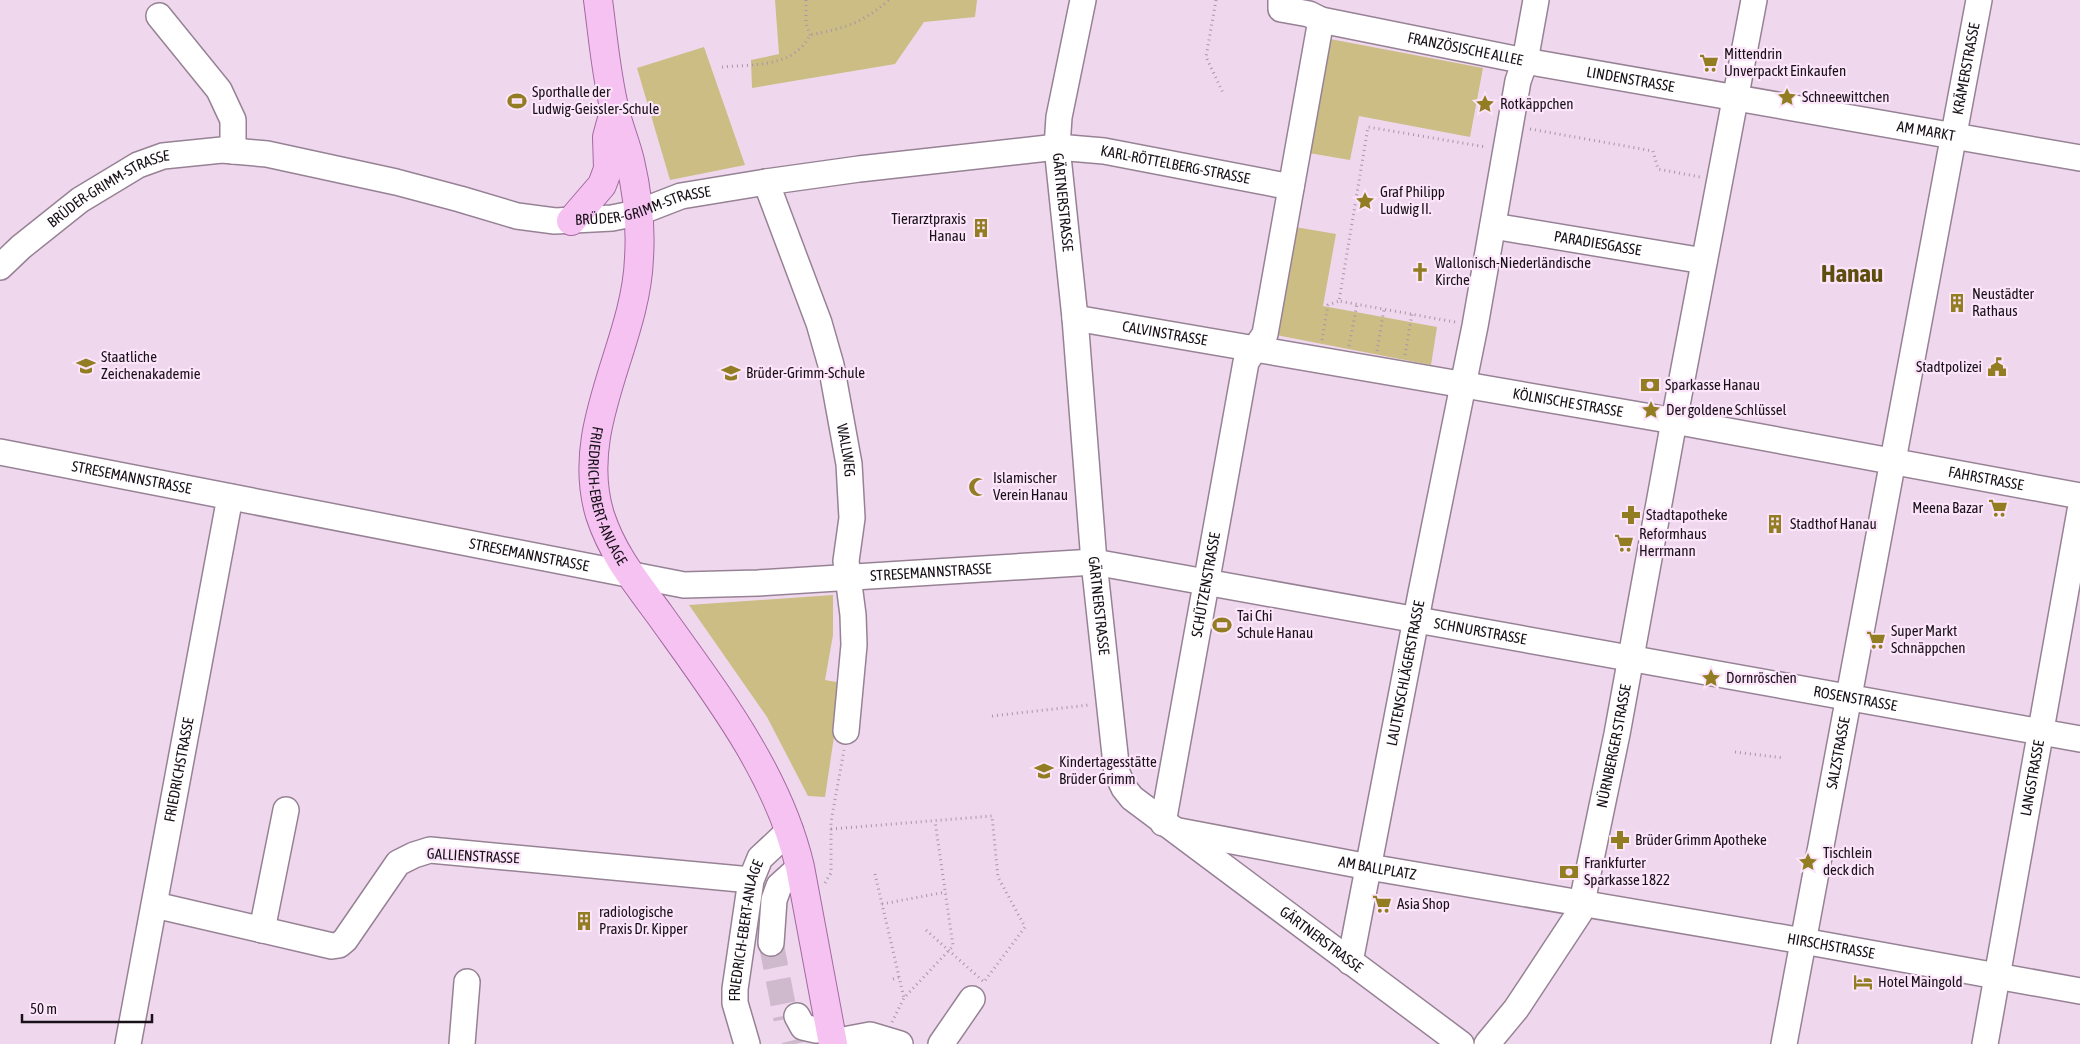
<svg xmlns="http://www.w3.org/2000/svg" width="2080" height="1044" font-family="'Asap Condensed',sans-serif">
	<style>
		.green { fill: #cbbd84 }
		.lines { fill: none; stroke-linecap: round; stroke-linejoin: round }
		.minor-tunnel { stroke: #cfbacd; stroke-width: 25; stroke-dasharray: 25 12; stroke-linecap: butt }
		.minor-casing { stroke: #978295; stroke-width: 28 }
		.major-casing { stroke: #a369a0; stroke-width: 30 }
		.path { stroke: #a896a7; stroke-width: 3; stroke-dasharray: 1 4; stroke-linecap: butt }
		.minor { stroke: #fff; stroke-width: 25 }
		.major { stroke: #f5c2f2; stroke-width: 28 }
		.labels { text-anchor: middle; stroke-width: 4.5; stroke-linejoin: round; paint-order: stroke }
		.street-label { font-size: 15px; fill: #181118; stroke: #fce5fa }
		.poi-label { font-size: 15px; fill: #181118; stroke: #fce5fa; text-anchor: start }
		.town-label { font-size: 25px; font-weight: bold; fill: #5d4e10; stroke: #fce5fa }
	</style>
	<rect width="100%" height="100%" fill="#efd8ed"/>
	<path class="green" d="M775,0H977L975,17L924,22L895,64L752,88L751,60L779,54Z
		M1330,39L1483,68L1470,137L1359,116L1350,160L1309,153Z
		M704,47L745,165L670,180L637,68Z
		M1295,227L1336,234L1323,306L1437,327L1431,365L1276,335Z
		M833,595V635L825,680L842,683L825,797L808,796L767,717L689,605Z"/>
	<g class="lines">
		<path class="minor-tunnel" d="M771,943L786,1019
			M794,1040L795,1044"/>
		<g class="minor-casing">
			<g id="minor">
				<path id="s1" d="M1083,0L1059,117L1057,147L1075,318L1094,562L1117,773L1124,788L1132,798L1461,1044"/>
				<path id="s2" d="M1281,0V9L1309,14L1321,20L1525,61L2080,158"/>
				<path d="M159,16L219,90L233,120V151"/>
				<path id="s3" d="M766,182L819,323L831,365L849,464L852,518L846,561L853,615L854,645L846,731"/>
				<path id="s4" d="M1493,226L1704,261"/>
				<path id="s5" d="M0,267L21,247L80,200L138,165L163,156L222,150L267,154L396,182L460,199L517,216L555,221L612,218L637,213L681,196L766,182L859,169L1057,147L1104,151L1291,187"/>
				<path id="s6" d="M1075,318L1674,421L2080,496"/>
				<path id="s7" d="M0,452L684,585L758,583L1094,562L2080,739"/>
				<path id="s8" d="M1163,823L1246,362L1265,334L1321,20"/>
				<path id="s9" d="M1179,831L1369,867L1803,941L2080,991"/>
				<path d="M155,905L332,946L339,945L345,940L398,863L414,855L430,850L751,880"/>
				<path d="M262,930L286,810"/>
				<path d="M771,943L774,900L779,886L800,867"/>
				<path id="s10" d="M1350,962L1421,593L1475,326L1518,81L1525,61L1536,0"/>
				<path d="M797,1016L803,1027L816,1030H831"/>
				<path d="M833,1042L870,1035L900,1044"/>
				<path id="s11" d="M128,1044L230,497"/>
				<path d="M462,1044L467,982"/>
				<path id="s12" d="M747,1044L735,1003V989L751,880L760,858L790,830"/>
				<path d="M941,1044L972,999"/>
				<path id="s13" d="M1487,1044L1516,1009L1580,912L1617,734L1674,421L1754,0"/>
				<path id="s14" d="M1784,1044L1979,0"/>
				<path id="s15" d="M1985,1044L2080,511"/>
			</g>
		</g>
		<g class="major-casing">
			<g id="major">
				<path id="s16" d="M598,0C603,37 606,75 615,111C619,128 626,144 630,161C637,191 641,227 639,258C636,345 573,427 600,515C613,555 636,582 660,615C715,692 778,773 800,867L833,1044"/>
				<path d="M571,221L602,185L608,169L607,137L613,115"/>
			</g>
		</g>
		<path class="path" d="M806,0V23L810,35
			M1216,0L1206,57L1224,95
			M722,67C755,64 793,68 810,35C845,28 861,24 889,0
			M1530,129L1653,151L1658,169L1700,177
			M1455,322L1339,301L1368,127L1486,147
			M1322,340L1328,305L1339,301
			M1349,346L1357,304
			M1377,351L1384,309
			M1405,355L1412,314
			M992,716L1089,705
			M1735,752L1784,758
			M831,829L992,816L998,877L1025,927L984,982L926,930
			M875,874L904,998
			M825,883L831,873V822L844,750
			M882,904L946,892
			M893,979L899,977
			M892,1022L904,998L953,946L935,821"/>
		<use href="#minor" class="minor"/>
		<use href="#major" class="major"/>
	</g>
	<defs>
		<g id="supermarket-bare" transform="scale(1.5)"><path d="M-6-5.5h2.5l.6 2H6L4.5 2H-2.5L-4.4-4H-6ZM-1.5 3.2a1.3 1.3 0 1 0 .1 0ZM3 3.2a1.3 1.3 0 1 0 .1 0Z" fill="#927d23" stroke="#fce5fa" stroke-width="2.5" paint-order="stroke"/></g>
		<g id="sight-bare" transform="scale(1.5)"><path d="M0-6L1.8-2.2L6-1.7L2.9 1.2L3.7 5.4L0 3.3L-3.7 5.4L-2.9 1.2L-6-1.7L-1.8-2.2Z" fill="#927d23" stroke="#fce5fa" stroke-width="2.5" paint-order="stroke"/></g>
		<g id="stadium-bare" transform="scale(1.5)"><path d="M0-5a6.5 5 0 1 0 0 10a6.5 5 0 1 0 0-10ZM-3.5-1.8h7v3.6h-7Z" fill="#927d23" stroke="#fce5fa" stroke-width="2.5" paint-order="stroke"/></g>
		<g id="building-bare" transform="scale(1.5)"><path d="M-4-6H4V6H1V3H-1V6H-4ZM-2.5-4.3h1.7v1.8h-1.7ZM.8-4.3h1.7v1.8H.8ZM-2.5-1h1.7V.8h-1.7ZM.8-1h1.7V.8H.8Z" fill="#927d23" stroke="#fce5fa" stroke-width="2.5" paint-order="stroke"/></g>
		<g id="church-bare" transform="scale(1.5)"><path d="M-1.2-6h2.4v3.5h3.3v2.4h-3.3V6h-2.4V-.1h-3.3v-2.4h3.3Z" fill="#927d23" stroke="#fce5fa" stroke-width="2.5" paint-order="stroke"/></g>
		<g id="school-bare" transform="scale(1.5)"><path d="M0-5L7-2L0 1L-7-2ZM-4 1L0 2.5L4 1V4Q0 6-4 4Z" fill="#927d23" stroke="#fce5fa" stroke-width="2.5" paint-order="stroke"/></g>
		<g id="civic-bare" transform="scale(1.5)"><path d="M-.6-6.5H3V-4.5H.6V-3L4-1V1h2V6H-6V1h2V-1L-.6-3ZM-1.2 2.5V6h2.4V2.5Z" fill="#927d23" stroke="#fce5fa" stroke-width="2.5" paint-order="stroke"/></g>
		<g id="bank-bare" transform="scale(1.5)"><path d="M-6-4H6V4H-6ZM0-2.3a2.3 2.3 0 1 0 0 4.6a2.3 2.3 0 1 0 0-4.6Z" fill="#927d23" stroke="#fce5fa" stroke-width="2.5" paint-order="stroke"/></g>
		<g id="mosque-bare" transform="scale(1.5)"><path d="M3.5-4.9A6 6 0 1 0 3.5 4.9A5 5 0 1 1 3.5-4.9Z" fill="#927d23" stroke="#fce5fa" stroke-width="2.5" paint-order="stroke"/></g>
		<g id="pharmacy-bare" transform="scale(1.5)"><path d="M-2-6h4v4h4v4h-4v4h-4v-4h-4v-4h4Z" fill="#927d23" stroke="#fce5fa" stroke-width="2.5" paint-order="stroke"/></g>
		<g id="hotel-bare" transform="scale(1.5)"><path d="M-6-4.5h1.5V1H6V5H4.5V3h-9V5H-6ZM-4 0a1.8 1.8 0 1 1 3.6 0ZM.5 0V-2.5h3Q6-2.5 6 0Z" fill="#927d23" stroke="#fce5fa" stroke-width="2.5" paint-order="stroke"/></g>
	</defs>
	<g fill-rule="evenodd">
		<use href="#supermarket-bare" x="1709" y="63"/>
		<use href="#sight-bare" x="1787" y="97"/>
		<use href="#stadium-bare" x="517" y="101"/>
		<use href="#sight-bare" x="1485" y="104"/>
		<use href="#sight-bare" x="1365" y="201"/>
		<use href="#building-bare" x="981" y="228"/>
		<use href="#church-bare" x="1420" y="272"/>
		<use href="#building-bare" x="1957" y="303"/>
		<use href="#school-bare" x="86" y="366"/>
		<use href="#civic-bare" x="1997" y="367"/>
		<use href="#school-bare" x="731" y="373"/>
		<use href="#bank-bare" x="1650" y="385"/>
		<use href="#sight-bare" x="1651" y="410"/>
		<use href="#mosque-bare" x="978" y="487"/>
		<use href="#supermarket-bare" x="1998" y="508"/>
		<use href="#pharmacy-bare" x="1631" y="515"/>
		<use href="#building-bare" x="1775" y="524"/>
		<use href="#supermarket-bare" x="1624" y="543"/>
		<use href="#stadium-bare" x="1222" y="625"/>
		<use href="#supermarket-bare" x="1876" y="640"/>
		<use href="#sight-bare" x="1711" y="678"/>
		<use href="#school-bare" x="1044" y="771"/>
		<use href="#pharmacy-bare" x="1620" y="840"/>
		<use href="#sight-bare" x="1808" y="862"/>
		<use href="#bank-bare" x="1569" y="872"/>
		<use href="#supermarket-bare" x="1382" y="904"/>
		<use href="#building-bare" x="584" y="921"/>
		<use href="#hotel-bare" x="1863" y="982"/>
	</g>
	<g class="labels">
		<g class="street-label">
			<text dy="5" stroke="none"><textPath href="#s2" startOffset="198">FRANZÖSISCHE ALLEE</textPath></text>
			<text dy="5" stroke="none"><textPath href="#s14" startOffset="992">KRÄMERSTRASSE</textPath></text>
			<text dy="5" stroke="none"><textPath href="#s2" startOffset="366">LINDENSTRASSE</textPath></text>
			<text dy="5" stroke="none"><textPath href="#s2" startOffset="666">AM MARKT</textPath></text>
			<text dy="5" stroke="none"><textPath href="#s5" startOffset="1228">KARL-RÖTTELBERG-STRASSE</textPath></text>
			<text dy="5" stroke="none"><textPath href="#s5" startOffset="135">BRÜDER-GRIMM-STRASSE</textPath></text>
			<text dy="5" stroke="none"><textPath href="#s1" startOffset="205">GÄRTNERSTRASSE</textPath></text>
			<text dy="5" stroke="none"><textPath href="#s5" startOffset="689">BRÜDER-GRIMM-STRASSE</textPath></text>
			<text dy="5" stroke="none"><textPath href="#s4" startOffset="106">PARADIESGASSE</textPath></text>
			<text dy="5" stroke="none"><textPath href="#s6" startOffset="91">CALVINSTRASSE</textPath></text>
			<text dy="5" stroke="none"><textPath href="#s6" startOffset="500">KÖLNISCHE STRASSE</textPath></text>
			<text dy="5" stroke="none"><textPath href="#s3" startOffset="281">WALLWEG</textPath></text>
			<text dy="5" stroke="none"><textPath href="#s7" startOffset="134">STRESEMANNSTRASSE</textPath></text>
			<text dy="5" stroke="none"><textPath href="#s6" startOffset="925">FAHRSTRASSE</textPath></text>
			<text dy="5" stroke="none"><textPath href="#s16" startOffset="508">FRIEDRICH-EBERT-ANLAGE</textPath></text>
			<text dy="5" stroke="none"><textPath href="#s7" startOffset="539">STRESEMANNSTRASSE</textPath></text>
			<text dy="5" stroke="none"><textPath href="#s7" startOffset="944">STRESEMANNSTRASSE</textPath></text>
			<text dy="5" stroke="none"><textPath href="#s8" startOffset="242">SCHÜTZENSTRASSE</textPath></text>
			<text dy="5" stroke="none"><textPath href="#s1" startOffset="610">GÄRTNERSTRASSE</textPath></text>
			<text dy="5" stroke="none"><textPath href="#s7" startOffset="1500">SCHNURSTRASSE</textPath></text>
			<text dy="5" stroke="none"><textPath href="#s10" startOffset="294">LAUTENSCHLÄGERSTRASSE</textPath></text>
			<text dy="5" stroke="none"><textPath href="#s7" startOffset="1881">ROSENSTRASSE</textPath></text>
			<text dy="5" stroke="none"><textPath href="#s13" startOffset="331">NÜRNBERGER STRASSE</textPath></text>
			<text dy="5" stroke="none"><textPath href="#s14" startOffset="296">SALZSTRASSE</textPath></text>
			<text dy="5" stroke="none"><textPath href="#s11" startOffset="279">FRIEDRICHSTRASSE</textPath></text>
			<text dy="5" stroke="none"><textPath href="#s15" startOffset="270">LANGSTRASSE</textPath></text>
			<text transform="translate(473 856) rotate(3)" y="5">GALLIENSTRASSE</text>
			<text dy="5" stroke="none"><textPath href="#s9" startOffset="202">AM BALLPLATZ</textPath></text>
			<text dy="5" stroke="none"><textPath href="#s12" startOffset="116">FRIEDRICH-EBERT-ANLAGE</textPath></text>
			<text dy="5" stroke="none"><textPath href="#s1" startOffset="1044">GÄRTNERSTRASSE</textPath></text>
			<text dy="5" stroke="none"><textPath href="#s9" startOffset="662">HIRSCHSTRASSE</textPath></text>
		</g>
		<g class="poi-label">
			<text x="1724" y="59">Mittendrin<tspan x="1724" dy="17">Unverpackt Einkaufen</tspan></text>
			<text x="532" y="97">Sporthalle der<tspan x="532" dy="17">Ludwig-Geissler-Schule</tspan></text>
			<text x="1802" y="102">Schneewittchen</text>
			<text x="1500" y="109">Rotkäppchen</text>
			<text x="1380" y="197">Graf Philipp<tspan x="1380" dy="17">Ludwig II.</tspan></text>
			<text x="966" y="224" text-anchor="end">Tierarztpraxis<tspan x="966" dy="17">Hanau</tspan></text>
			<text x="1435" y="268">Wallonisch-Niederländische<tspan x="1435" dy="17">Kirche</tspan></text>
			<text x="1972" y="299">Neustädter<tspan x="1972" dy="17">Rathaus</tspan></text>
			<text x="101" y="362">Staatliche<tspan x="101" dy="17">Zeichenakademie</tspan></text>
			<text x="1982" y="372" text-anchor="end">Stadtpolizei</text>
			<text x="746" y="378">Brüder-Grimm-Schule</text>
			<text x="1665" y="390">Sparkasse Hanau</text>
			<text x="1666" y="415">Der goldene Schlüssel</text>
			<text x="993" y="483">Islamischer<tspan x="993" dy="17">Verein Hanau</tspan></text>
			<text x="1983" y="513" text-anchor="end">Meena Bazar</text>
			<text x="1646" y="520">Stadtapotheke</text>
			<text x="1790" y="529">Stadthof Hanau</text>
			<text x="1639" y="539">Reformhaus<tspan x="1639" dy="17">Herrmann</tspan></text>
			<text x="1237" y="621">Tai Chi<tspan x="1237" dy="17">Schule Hanau</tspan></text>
			<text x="1891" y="636">Super Markt<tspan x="1891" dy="17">Schnäppchen</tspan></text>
			<text x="1726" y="683">Dornröschen</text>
			<text x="1059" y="767">Kindertagesstätte<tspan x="1059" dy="17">Brüder Grimm</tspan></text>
			<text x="1635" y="845">Brüder Grimm Apotheke</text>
			<text x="1823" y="858">Tischlein<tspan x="1823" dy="17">deck dich</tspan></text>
			<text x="1584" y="868">Frankfurter<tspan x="1584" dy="17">Sparkasse 1822</tspan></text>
			<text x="1397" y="909">Asia Shop</text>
			<text x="599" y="917">radiologische<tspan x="599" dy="17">Praxis Dr. Kipper</tspan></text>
			<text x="1878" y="987">Hotel Maingold</text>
		</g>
		<g class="town-label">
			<text x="1852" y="282">Hanau</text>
		</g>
	</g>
	<path d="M22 1014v8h130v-8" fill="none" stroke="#181118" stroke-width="2.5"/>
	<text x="30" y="1014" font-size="15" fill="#181118" stroke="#fce5fa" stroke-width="4" paint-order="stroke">50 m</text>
</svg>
